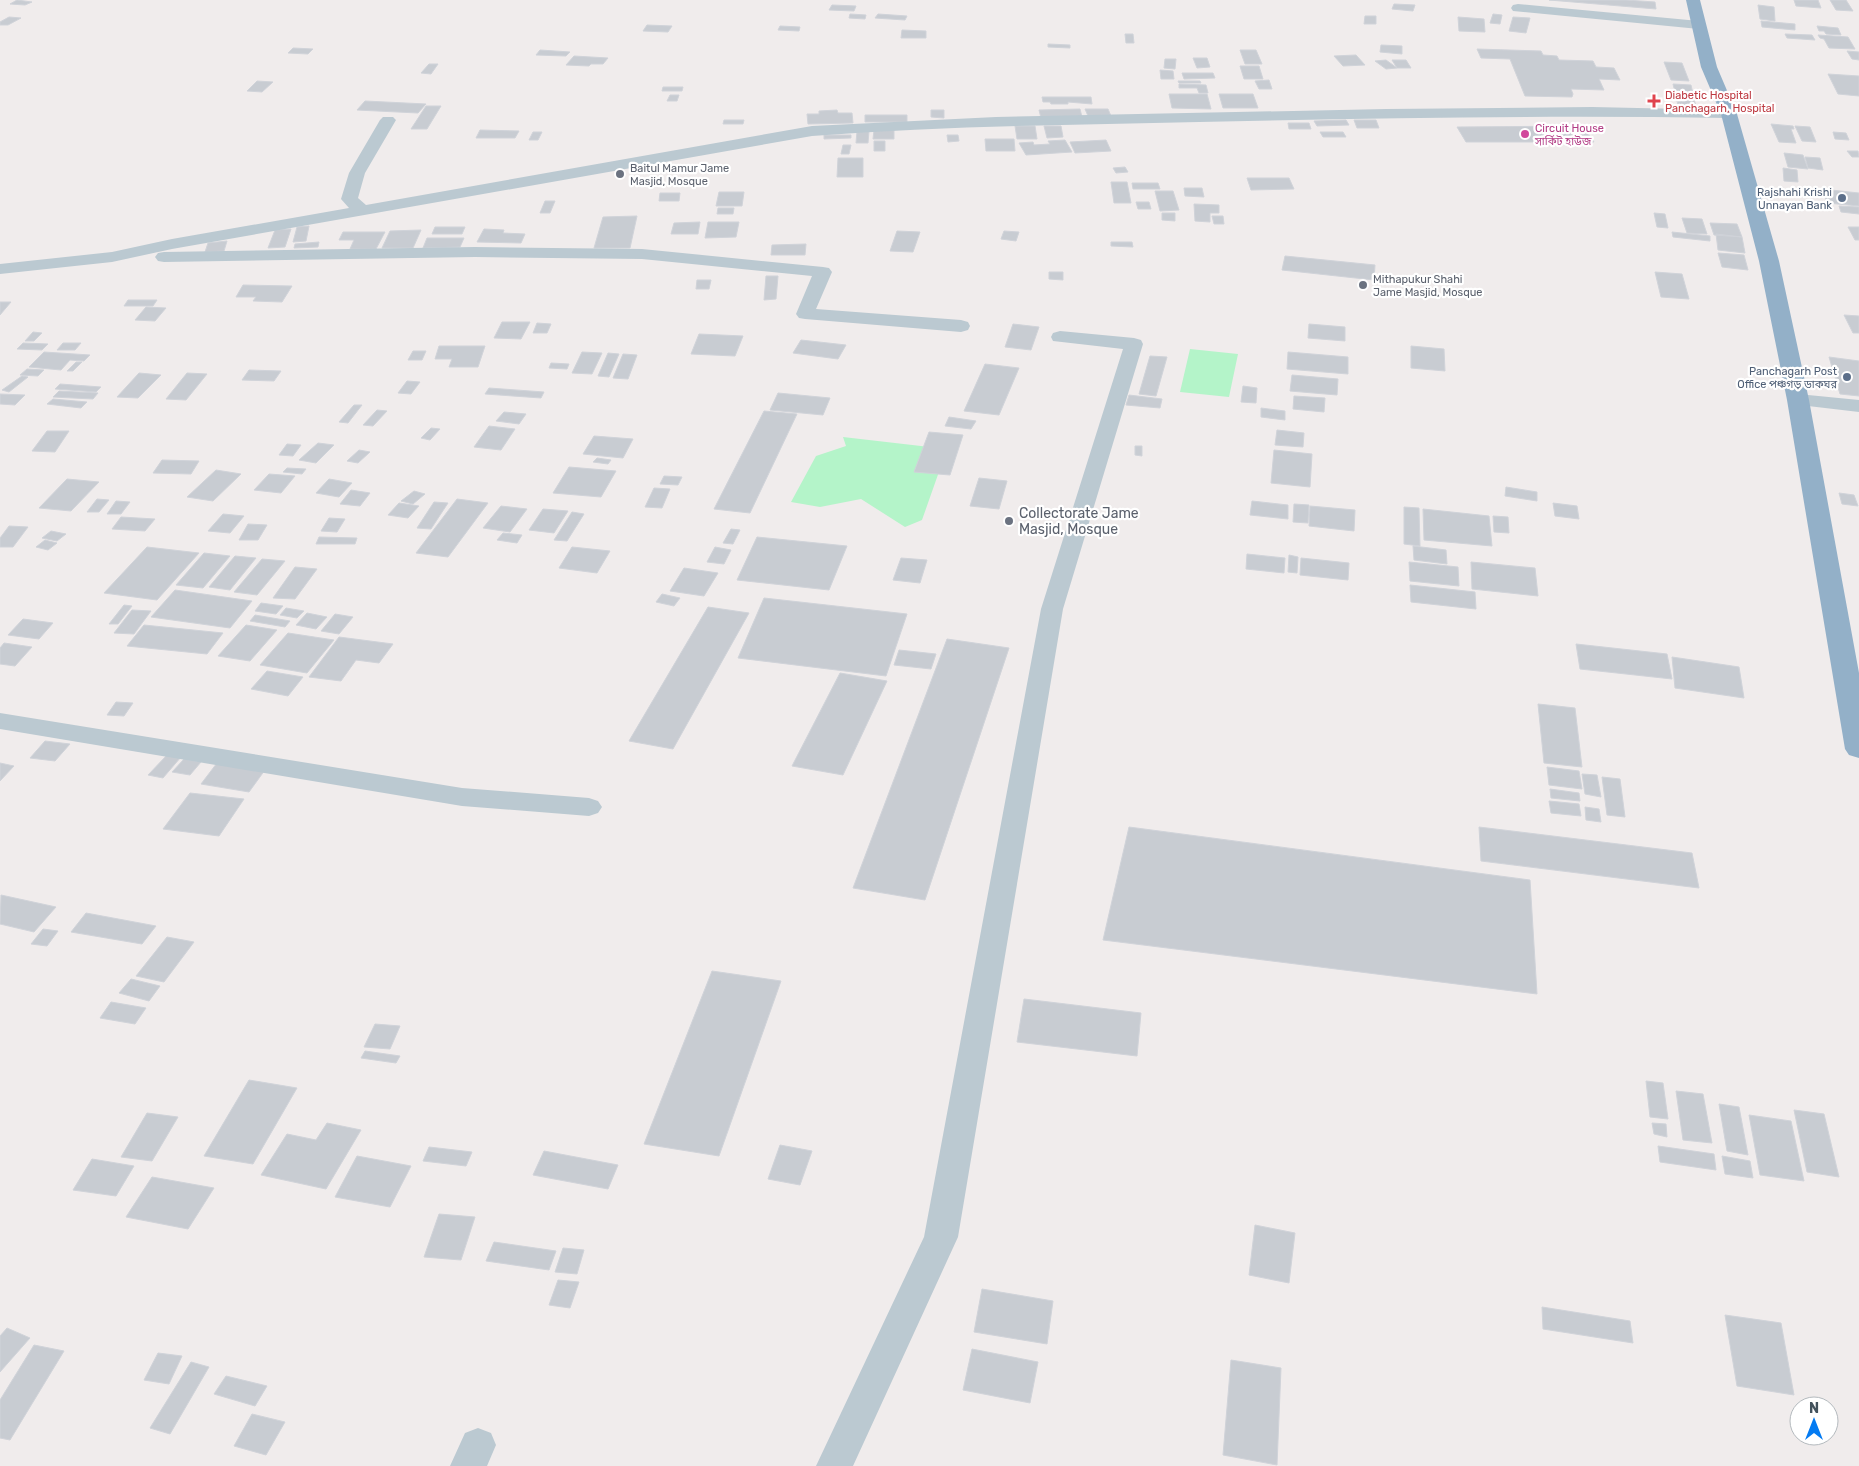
<svg xmlns="http://www.w3.org/2000/svg" width="1859" height="1466" font-family="Rubik,'Noto Sans Bengali',sans-serif">
	<style>
		.green { fill: #b4f4c9 }
		.building { fill: #c8ccd2; stroke: #d0d3d9 }
		.lines { fill: none; stroke-linecap: round; stroke-linejoin: round }
		.minor { fill: #bbc9d1; fill-rule: evenodd }
		.trunk { fill: #93b0c8; fill-rule: evenodd }
		.health-dot { fill: #e0444e; stroke: #fff; stroke-width: 2 }
		.hotel-dot { fill: #d1479c; stroke: #fff; stroke-width: 2 }
		.worship-dot { fill: #6b7280; stroke: #fff; stroke-width: 2 }
		.service-dot { fill: #5c6f8a; stroke: #fff; stroke-width: 2 }
		.labels { text-anchor: middle; stroke-width: 4.5; stroke-linejoin: round; paint-order: stroke }
		.far-health-label { font-size: 11px; fill: #be3a42; stroke: #fff; text-anchor: start }
		.far-hotel-label { font-size: 11px; fill: #b23c85; stroke: #fff; text-anchor: start }
		.far-worship-label { font-size: 11px; fill: #5b616d; stroke: #fff; text-anchor: start }
		.far-service-label { font-size: 11px; fill: #4e5e75; stroke: #fff; text-anchor: end }
		.worship-label { font-size: 14px; fill: #5b616d; stroke: #fff; text-anchor: start }
	</style>
	<rect width="100%" height="100%" fill="#f0ecec"/>
	<path class="green" d="M1190,349L1238,354L1229,397L1180,392Z
		M843,437L947,449L922,520L905,527L861,499L820,507L791,502L816,456L846,446Z"/>
	<path class="building" d="M17,0L32,2L25,5L10,4Z
		M1549,0H1626L1655,2L1656,9Z
		M1794,0H1818L1821,8L1796,6Z
		M1830,0H1846L1853,11L1836,10Z
		M1394,4L1415,5L1413,11L1392,9Z
		M832,5L856,6L854,11L829,10Z
		M1758,5L1774,7L1775,21L1760,19Z
		M850,14L866,15L865,19L849,18Z
		M878,14L907,16L905,20L875,18Z
		M1493,14L1502,15L1500,24L1490,23Z
		M1365,16H1376V24H1364Z
		M9,17L21,18L8,25H0V22Z
		M1458,17L1484,19L1485,32L1459,31Z
		M1513,17L1530,18L1526,33L1509,31Z
		M1761,21L1795,24V30L1762,27Z
		M647,25L672,26L668,32L643,31Z
		M780,26L800,27L799,31L778,30Z
		M1817,26L1838,28L1841,35L1826,34L1824,31H1819Z
		M902,30L926,31V38H901Z
		M1125,34H1133L1134,43H1126Z
		M1785,34L1812,35L1815,40L1787,38Z
		M1818,35L1848,37L1855,49L1829,48L1824,39L1820,38Z
		M1048,44L1070,45V48L1048,47Z
		M1381,45L1402,46V54L1380,52Z
		M293,48L313,49L308,54L288,53Z
		M1477,49L1541,51L1543,55L1557,56L1559,60L1593,61L1596,67L1614,68L1620,80L1599,79L1604,90L1571,89L1573,94L1572,97L1525,96L1510,59L1481,58Z
		M540,50L570,52L566,56L536,55Z
		M1240,50H1256L1262,64H1245Z
		M1847,51L1859,52V60L1852,59Z
		M1356,55L1365,65L1343,66L1334,56Z
		M574,56L608,58L603,64H591L589,66L566,65Z
		M1193,58H1207L1210,67L1197,68Z
		M1165,59H1176L1175,69L1164,68Z
		M1386,60L1397,68L1386,69L1375,61Z
		M1392,60H1406L1411,68H1397Z
		M1664,62L1682,63L1689,81L1671,80Z
		M429,64H438L431,74L421,73Z
		M1240,66H1259L1263,79H1244Z
		M1160,70L1173,71L1174,79H1161Z
		M1182,73H1213L1215,78L1184,79Z
		M1828,74L1859,76V96L1838,94Z
		M1269,80L1272,89H1259L1255,81Z
		M257,81L273,82L262,92L247,91Z
		M1178,81H1200L1201,83H1179Z
		M1179,84L1206,85L1208,93H1199L1197,88H1179Z
		M1673,84L1691,85L1696,107L1678,105Z
		M663,87H683L682,91H662Z
		M1169,94H1207L1211,109L1172,108Z
		M1219,94H1253L1258,108H1223Z
		M670,95H679L677,101H667Z
		M1042,97H1091L1092,104L1068,102V104H1051L1050,102H1043Z
		M365,101L426,104L418,113L357,110Z
		M426,106H441L427,129H411Z
		M1080,109L1082,117L1041,118L1039,110Z
		M1085,109H1108L1111,116H1088Z
		M837,110L838,113H852L853,123L808,124L807,114H819V111Z
		M931,110H944V118L931,117Z
		M865,115H907V122H865Z
		M724,120H744L743,124H723Z
		M1346,120L1349,125L1317,126L1314,121Z
		M1354,120H1376L1379,128H1357Z
		M1288,123H1309L1311,129H1289Z
		M1771,124L1793,126L1794,129H1791L1796,143L1779,142Z
		M1015,126H1035L1037,139H1017Z
		M1044,126H1061L1063,137L1047,138Z
		M1583,126L1594,142H1466L1457,127Z
		M1795,126L1810,127L1816,142L1802,141Z
		M480,130L519,131L515,138H476Z
		M874,130H894V139H873Z
		M857,131H869L868,143H856Z
		M533,132H542L538,140H529Z
		M1320,132H1343L1346,137H1323Z
		M1833,132L1846,133L1849,140L1835,139Z
		M824,135H851V138L824,139Z
		M947,135H958L959,141L948,142Z
		M985,139H1014L1015,151H986Z
		M1065,140L1072,152L1026,155L1019,143L1033,142L1034,145L1050,144L1048,141Z
		M1106,140L1111,151L1075,153L1070,142Z
		M874,141H885V151H874Z
		M843,145H851L849,154H841Z
		M1847,151H1858L1859,157H1852Z
		M1784,153L1803,155L1808,169L1788,167Z
		M1805,157L1820,158L1823,170L1808,168Z
		M838,158H863V177H837Z
		M1125,167L1128,172L1116,173L1113,168Z
		M1783,168L1797,170L1798,182L1784,181Z
		M1247,178H1289L1294,189L1251,190Z
		M1111,182H1127L1131,203H1114Z
		M1132,183H1158L1160,189H1133Z
		M1184,188H1202L1204,197L1185,196Z
		M1822,189L1859,193V206L1827,203Z
		M1155,191H1173L1179,210L1160,211Z
		M719,192H744L742,206H716Z
		M660,193H680L679,201H659Z
		M545,201H555L550,213H540Z
		M1136,202H1149L1151,209H1138Z
		M1194,204L1219,205V213H1210V222L1195,221Z
		M1839,206L1859,207V214L1841,212Z
		M718,208H734L733,214H717Z
		M1162,213H1175V221L1162,220Z
		M1654,213L1665,214L1668,228L1657,227Z
		M637,216L630,248H594L603,217Z
		M1212,216H1223L1224,224H1214Z
		M1682,218L1702,219L1707,234L1687,233Z
		M700,222L698,234H671L674,223Z
		M708,222H739L736,237L705,238Z
		M1710,223L1737,224L1742,237L1714,235Z
		M309,226L306,241L293,242L297,227Z
		M435,227H465L462,234H432Z
		M1848,227H1859V240H1855Z
		M291,229L285,247L268,248L275,230Z
		M484,229L504,230L503,233L525,234L521,243L477,242Z
		M421,230L413,248H382L390,231Z
		M897,231L920,232L913,252L890,251Z
		M1004,231L1019,232L1016,241L1001,239Z
		M343,232H385L376,249H350L354,240H339Z
		M1672,232L1710,236V241L1673,237Z
		M1716,234L1742,237L1745,253L1718,250Z
		M427,238H464L460,247L423,248Z
		M227,241L224,251L205,252L208,243Z
		M319,242L318,247L294,248L295,244Z
		M1111,242H1132L1133,247L1111,246Z
		M806,244L805,255H771L772,245Z
		M1718,253L1744,255L1748,270L1722,267Z
		M1285,256L1375,265L1374,280L1282,270Z
		M1049,272H1063V280L1049,279Z
		M1655,272L1682,274L1689,299L1661,297Z
		M766,276H778L776,299L764,300Z
		M697,280H711L709,289H696Z
		M243,285L292,286L282,302L253,301L256,297H236Z
		M128,300H157L153,306H124Z
		M0,302H11L0,315Z
		M146,307L166,308L155,321L135,320Z
		M1844,315L1859,316V333H1853Z
		M502,322H530L521,339L494,338Z
		M537,323L551,324L547,333H533Z
		M1013,324L1039,327L1031,350L1005,347Z
		M1309,324L1345,327V341L1308,338Z
		M33,332L42,333L34,341H25Z
		M699,334L743,336L735,356L691,354Z
		M801,340L846,345L838,359L793,353Z
		M23,343L48,344L42,350L17,349Z
		M63,343H81L75,350H57Z
		M439,346H485L478,367H449L452,359H435Z
		M1411,346L1444,349L1445,371L1411,368Z
		M413,351H426L422,360H408Z
		M44,352L90,355L84,361L70,360L61,370L29,367Z
		M582,352L602,353L592,374L572,373Z
		M1288,352L1348,357V374L1287,369Z
		M608,353L619,354L609,377L598,376Z
		M623,354L637,355L628,379L613,378Z
		M1150,356L1167,357L1156,396L1139,394Z
		M1829,357L1859,361V396L1840,394Z
		M76,362H82L73,371H67Z
		M551,363L569,364L567,369L549,368Z
		M985,364L1019,368L999,415L964,411Z
		M27,369L44,370L38,376L20,375Z
		M249,370L281,371L274,381L242,380Z
		M139,373L161,375L138,398L117,397Z
		M187,373L207,374L186,400L166,399Z
		M1292,375L1338,379L1337,395L1290,391Z
		M22,376L28,377L9,392L2,390Z
		M407,381L420,382L411,394L398,393Z
		M60,384L101,387L96,392L55,389Z
		M1243,386L1257,388L1256,403L1241,402Z
		M489,388L544,392L541,398L485,394Z
		M59,391L98,393L93,399L53,397Z
		M778,393L830,398L823,415L770,410Z
		M0,394L25,395L15,405L0,404Z
		M1129,395L1162,399L1160,408L1126,405Z
		M1294,396L1325,398L1324,412L1293,409Z
		M53,399L87,402L81,408L47,404Z
		M354,405H362L348,423L339,422Z
		M1261,408L1285,411V420L1261,417Z
		M377,410L387,411L373,426L363,425Z
		M764,411L797,414L750,513L714,509Z
		M504,412L526,414L519,424L496,421Z
		M949,417L976,421L971,429L945,426Z
		M489,426L515,429L501,450L474,447Z
		M431,428L440,429L430,440L421,438Z
		M1277,430L1304,433L1303,447L1275,445Z
		M47,431H69L55,452L32,451Z
		M929,432L963,435L950,475L914,472Z
		M594,436L633,439L623,458L583,454Z
		M318,443L334,445L316,463L299,460Z
		M287,444L301,445L293,456L279,455Z
		M1135,446H1142V456L1135,455Z
		M359,450L370,452L358,463L347,461Z
		M1274,450L1312,454L1310,487L1271,483Z
		M597,458L611,460L608,464L593,462Z
		M162,460L199,461L191,474L153,473Z
		M569,467L616,471L601,497L553,493Z
		M287,468L306,469L302,474L283,472Z
		M216,470L241,474L213,501L187,497Z
		M269,474L295,476L281,493L254,490Z
		M664,476L682,477L678,485L660,484Z
		M979,478L1007,481L999,509L970,506Z
		M67,479L99,482L71,511L39,508Z
		M329,479L352,483L339,497L316,493Z
		M1506,487L1537,492V501L1505,496Z
		M654,488L670,489L662,508L645,507Z
		M351,490L370,493L360,506L340,504Z
		M414,491L425,494L413,504L401,501Z
		M1839,493L1854,495L1858,506L1842,504Z
		M97,499L109,500L99,512H87Z
		M457,499L488,503L448,557L416,553Z
		M116,501L130,502L121,514H107Z
		M1252,501L1288,505V519L1250,515Z
		M434,502L448,503L431,529L417,528Z
		M399,503L419,506L408,518L388,515Z
		M1553,503L1577,506L1579,519L1555,516Z
		M1294,504L1309,505L1308,523L1293,522Z
		M501,506L527,509L510,532L483,528Z
		M1310,506L1355,510L1354,531L1309,526Z
		M1404,507L1419,508L1420,546L1404,544Z
		M543,509L568,511L554,533L529,530Z
		M1423,509L1489,516L1492,546L1424,540Z
		M572,512L584,514L567,541L554,540Z
		M223,514L244,516L230,533L208,531Z
		M1493,516L1508,517L1509,533L1494,532Z
		M121,517L155,519L145,531L112,529Z
		M329,518L345,519L337,532L321,531Z
		M248,524L267,525L258,540H239Z
		M9,526L28,527L13,547H0V538Z
		M731,529L740,530L733,544L723,543Z
		M51,531L66,534L57,541L42,538Z
		M503,533L522,535L517,543L497,540Z
		M319,537L357,538L355,544H316Z
		M757,537L847,546L829,590L737,580Z
		M45,540L57,543L48,550L36,547Z
		M1413,546L1446,550L1447,564L1414,560Z
		M147,547L199,553L157,600L104,593Z
		M572,547L610,551L597,573L559,568Z
		M715,547L731,550L724,564L707,562Z
		M204,553L230,556L203,588L176,585Z
		M1247,554L1285,558L1284,573L1246,569Z
		M1289,555L1298,557L1297,573L1288,572Z
		M235,556L256,558L230,590L209,587Z
		M901,558L927,560L920,583L893,580Z
		M1301,558L1349,563L1348,580L1300,575Z
		M262,559L285,561L257,595L234,592Z
		M1409,562L1458,567L1459,586L1410,581Z
		M1471,562L1535,568L1538,596L1472,589Z
		M295,567L317,569L295,599L273,598Z
		M684,568L718,573L704,596L670,591Z
		M1410,585L1475,592L1476,609L1411,602Z
		M175,590L252,601L230,628L151,617Z
		M662,594L680,598L674,606L656,602Z
		M764,598L907,614L886,676L738,658Z
		M261,603L283,606L276,614L255,611Z
		M124,605L132,606L118,624H109Z
		M708,607L749,613L673,749L629,741Z
		M286,608L304,611L297,618L280,615Z
		M132,610L151,611L134,634L114,633Z
		M307,613L327,617L316,629L296,625Z
		M335,614L353,617L339,634L321,631Z
		M255,615L290,621L285,627L250,621Z
		M23,619L53,623L39,639L8,635Z
		M144,625L223,633L207,654L127,646Z
		M246,625L277,630L250,661L218,656Z
		M288,633L334,640L307,673L260,665Z
		M339,637L393,644L379,663L356,660L341,681L309,677Z
		M947,639L1009,648L925,900L853,888Z
		M4,643L32,647L15,666L0,664V648Z
		M1576,644L1667,654L1672,679L1580,669Z
		M899,650L936,654L931,669L894,665Z
		M1672,657L1739,667L1744,698L1675,688Z
		M267,671L303,677L288,696L251,689Z
		M840,673L887,681L843,775L792,766Z
		M116,702L133,703L124,716L107,715Z
		M1538,704L1575,708L1582,767L1544,763Z
		M45,741L70,744L55,761L30,758Z
		M167,755L181,757L163,778L148,775Z
		M184,759L201,762L190,775L172,772Z
		M0,763L14,766L0,781Z
		M217,763L265,770L249,792L201,784Z
		M1547,767L1579,771L1582,789L1549,785Z
		M1582,774L1597,775L1601,797L1585,794Z
		M1602,777L1620,779L1625,817L1607,815Z
		M1550,789L1579,793L1580,801L1551,798Z
		M190,793L244,799L219,836L163,829Z
		M1549,801L1579,804L1581,816L1551,813Z
		M1585,807L1599,809L1601,822L1586,820Z
		M1129,827L1530,880L1537,994L1103,940Z
		M1479,827L1692,853L1699,888L1481,861Z
		M1,895L56,907L34,932L0,924Z
		M86,913L156,926L142,944L71,932Z
		M43,929L58,931L47,946L31,944Z
		M167,937L194,942L164,982L136,976Z
		M712,971L781,981L719,1156L644,1144Z
		M131,979L160,986L149,1001L119,993Z
		M1024,999L1141,1013L1137,1056L1017,1042Z
		M111,1002L146,1008L135,1024L100,1018Z
		M375,1024L400,1026L390,1049L364,1047Z
		M365,1051L400,1056L396,1063L361,1058Z
		M249,1080L297,1088L253,1164L204,1156Z
		M1646,1081L1663,1083L1668,1119L1650,1117Z
		M1676,1091L1703,1094L1712,1143L1683,1140Z
		M1719,1104L1739,1107L1748,1155L1727,1151Z
		M1794,1110L1824,1114L1839,1177L1807,1172Z
		M147,1113L178,1117L152,1161L121,1157Z
		M1749,1115L1791,1121L1804,1181L1760,1175Z
		M327,1123L361,1130L326,1189L261,1175L287,1134L316,1140Z
		M1652,1123L1666,1124L1667,1137L1654,1134Z
		M780,1145L812,1151L800,1185L768,1179Z
		M1658,1146L1714,1154L1716,1170L1660,1162Z
		M429,1147L472,1152L466,1166L423,1161Z
		M544,1151L618,1165L608,1189L533,1175Z
		M357,1156L411,1166L390,1207L335,1197Z
		M1722,1156L1750,1161L1753,1178L1725,1174Z
		M92,1159L134,1166L116,1196L73,1190Z
		M152,1177L214,1188L188,1229L126,1217Z
		M439,1214L475,1217L461,1260L424,1257Z
		M1255,1225L1295,1233L1289,1283L1249,1275Z
		M494,1242L556,1251L549,1270L486,1261Z
		M563,1248L584,1250L577,1274L555,1272Z
		M558,1280L579,1282L570,1308L549,1305Z
		M982,1289L1053,1301L1047,1344L974,1332Z
		M1542,1307L1630,1321L1633,1343L1543,1329Z
		M1725,1315L1781,1323L1794,1395L1737,1386Z
		M7,1328L30,1338L0,1372V1336Z
		M34,1345L64,1351L10,1440L0,1438V1400Z
		M972,1349L1038,1362L1030,1403L963,1390Z
		M158,1353L182,1356L169,1384L144,1380Z
		M1231,1360L1281,1368L1277,1465L1223,1455Z
		M191,1362L209,1367L170,1434L150,1428Z
		M226,1376L267,1386L255,1406L214,1394Z
		M252,1414L285,1422L266,1455L234,1446Z"/>
	<g class="lines">
		<path class="minor" d="M1518,4L1699,21L1706,25L1699,29L1513,11L1511,8L1513,5Z
			M1592,107L1729,110L1734,111L1736,114L1734,117L1729,118C1552,115 1376,118 1199,122C1070,125 941,126 812,136L172,249L112,262L0,274V264L112,252L172,239L349,208L341,199L349,173L380,120L383,117H393L396,120L365,173L358,198L366,205L812,126L996,117L1386,109Z
			M475,247L642,249L823,267L829,268L832,272L816,309L961,320L968,322L970,326L968,330L961,332L805,319L799,318L796,314L812,276L642,259L475,257L164,262L158,261L155,257L158,253L164,252Z
			M1060,331L1134,338L1141,340L1143,344L1063,609L958,1237L853,1466H816L924,1237L1041,609L1123,349L1053,341L1051,337L1053,333Z
			M1798,394L1859,400V412L1791,404L1788,400L1791,396Z
			M0,713L462,788L589,798L598,801L602,807L598,813L589,816L462,806L0,729Z
			M478,1428L491,1433L496,1445L487,1466H450L465,1433Z"/>
		<path class="trunk" d="M1686,0H1700L1717,67L1737,114L1779,261L1809,400L1859,673V758L1849,755L1845,749L1787,400L1759,261L1721,114L1701,67Z"/>
	</g>
	<path class="health-dot" d="M1651.5 93.5h5v5h5v5h-5v5h-5v-5h-5v-5h5z"/>
	<circle class="hotel-dot" cx="1525" cy="134" r="5"/>
	<g class="worship-dot">
		<circle cx="620" cy="174" r="5"/>
		<circle cx="1363" cy="285" r="5"/>
		<circle cx="1009" cy="521" r="5"/>
	</g>
	<g class="service-dot">
		<circle cx="1842" cy="198" r="5"/>
		<circle cx="1847" cy="377" r="5"/>
	</g>
	<g class="labels">
		<g class="far-health-label">
			<text x="1665" y="99">Diabetic Hospital<tspan x="1665" dy="13">Panchagarh, Hospital</tspan></text>
		</g>
		<g class="far-hotel-label">
			<text x="1535" y="132">Circuit House<tspan x="1535" dy="13">সার্কিট হাউজ</tspan></text>
		</g>
		<g class="far-worship-label">
			<text x="630" y="172">Baitul Mamur Jame<tspan x="630" dy="13">Masjid, Mosque</tspan></text>
			<text x="1373" y="283">Mithapukur Shahi<tspan x="1373" dy="13">Jame Masjid, Mosque</tspan></text>
		</g>
		<g class="far-service-label">
			<text x="1832" y="196">Rajshahi Krishi<tspan x="1832" dy="13">Unnayan Bank</tspan></text>
			<text x="1837" y="375">Panchagarh Post<tspan x="1837" dy="13">Office পঞ্চগড় ডাকঘর</tspan></text>
		</g>
		<g class="worship-label">
			<text x="1019" y="518">Collectorate Jame<tspan x="1019" dy="16">Masjid, Mosque</tspan></text>
		</g>
	</g>
	<g transform="translate(1814 1421)"><circle r="24" fill="#ffffff" stroke="#b4babe"/>
	<path d="M0-4L9 19L0 12L-9 19Z" fill="#047bf2"/>
	<text y="-8" font-size="14" font-weight="bold" text-anchor="middle" fill="#43525c">N</text>
	</g>
</svg>
